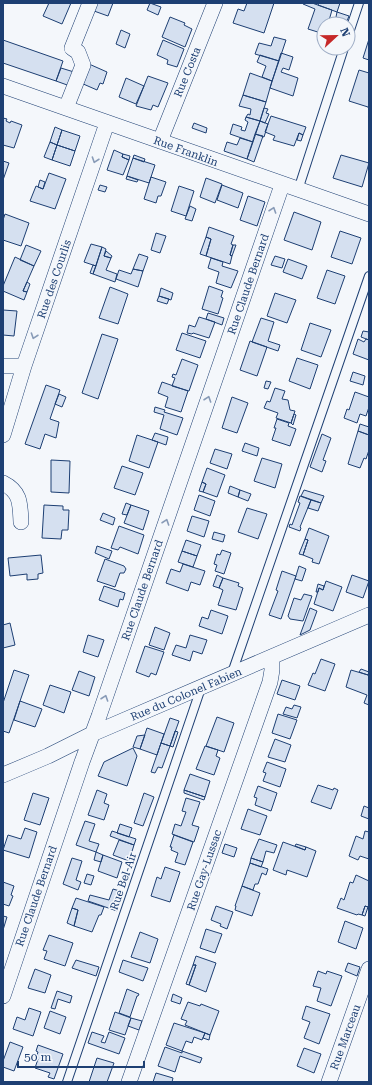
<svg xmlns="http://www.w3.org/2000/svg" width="372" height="1085" font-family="'Roboto Serif',serif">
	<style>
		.building { fill: #d5e0f0; stroke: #1d3f73 }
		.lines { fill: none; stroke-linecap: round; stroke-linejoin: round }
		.service-casing { stroke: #1d3f73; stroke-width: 10 }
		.minor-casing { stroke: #1d3f73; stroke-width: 16 }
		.service { stroke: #f4f7fb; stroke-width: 8 }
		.minor { stroke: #f4f7fb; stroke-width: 15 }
		.oneway { stroke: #889bb7 }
		.labels { text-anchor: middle; stroke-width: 3; stroke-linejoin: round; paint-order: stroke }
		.street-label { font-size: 11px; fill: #1d3f73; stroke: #f4f7fb }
	</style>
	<rect width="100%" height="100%" fill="#f4f7fb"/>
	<path class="building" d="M49,3H71L62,24L43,16Z
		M97,3H113L108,16L94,11Z
		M150,3L161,7L158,15L147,10Z
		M247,3H274L264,33L233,23L238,9L244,11Z
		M303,3H312L332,10L328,24H324L321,33L308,29L315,9L303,4Z
		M319,3H340L337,12L318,5Z
		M337,12L349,16L347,21L336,17Z
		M170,17L185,23L184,25L192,29L185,47L162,37Z
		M121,30L130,34L125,48L116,44Z
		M274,37L286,40L279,61L255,54L259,43L271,46Z
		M369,39V60L363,58Z
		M3,40L63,61L56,81L3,63Z
		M163,40L184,49L177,67L167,64L168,60L157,55Z
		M281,53L293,57L289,70L283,68L281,72L298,78L293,96L270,88Z
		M260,55L279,61L272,81L262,77L266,66L257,62Z
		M89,64L107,72L103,84L100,83L97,90L81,83Z
		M61,68L74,72L70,86L56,81Z
		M359,70L369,73V109L368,107L349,101Z
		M250,73L272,81L266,102L243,95Z
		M148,76L168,83L158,107L153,105L151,110L136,106Z
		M126,78L144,86L136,104L119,97Z
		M243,95L266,102L260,121L246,117L248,114L250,115L251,109L239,106Z
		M264,108L268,109L266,113L269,114L265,123L260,121Z
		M271,116L306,127L303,135L299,133L294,146L273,140L275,136L265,132Z
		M246,117L260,121L253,142L230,134L233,124L242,127L241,130L245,131L248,122L245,120Z
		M3,118L7,119L6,121L10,123L11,121L22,125L14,148L3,145Z
		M260,121L268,124L264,137L255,134Z
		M194,123L207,128L206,133L192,128Z
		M55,127L62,130L57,145L50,142Z
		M62,130L80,136L75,151L57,145Z
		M299,133L303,135L301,141L297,140Z
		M255,134L263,136L254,162L247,159Z
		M240,138L253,142L247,159L224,151L227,142L237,145Z
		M50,142L57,145L52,160L44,157Z
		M57,145L75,151L70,166L52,160Z
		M114,150L123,154L122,157L129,160L123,175L107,170Z
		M123,154L130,156L129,160L122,157Z
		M134,155L145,159L144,162L133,158Z
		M341,155L369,163L362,187L333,178Z
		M133,158L155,165L149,183L127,176Z
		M3,161L9,163L3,180Z
		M49,173L66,179L55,209L30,201L36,186L43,189Z
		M127,176L138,180L137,182L126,179Z
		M151,177L166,182L161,196H158L156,203L144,199Z
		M206,178L222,184L215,203L200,197Z
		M40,180L45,182L43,189L38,187Z
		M100,185L107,187L105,192L98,190Z
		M222,185L243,193L238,208L217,200Z
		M179,186L194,191L186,216L171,211Z
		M248,196L265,202L257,226L240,220Z
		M190,206L196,209L192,221L185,219Z
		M294,212L321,222L312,250L284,240Z
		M5,214L29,223L21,246L3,240V220Z
		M209,227L234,236L231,244L233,245L230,255L232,256L230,264L206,256L211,239L206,237Z
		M340,231L361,238L352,264L331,257Z
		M156,233L166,236L160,253L151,250Z
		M206,237L211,239L206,256L200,254Z
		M91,244L102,247L96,266L84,262Z
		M26,245L41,251L34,266L20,260Z
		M233,245H236L232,256L230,255Z
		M102,247L106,249L104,256L111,258L106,270L117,274L115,282L93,274Z
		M106,251L112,256L111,258L104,256Z
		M139,254L148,257L143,271L133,269Z
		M275,256L285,259L282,268L271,265Z
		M15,257L34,266L23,291L27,292L24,300L3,291V286Z
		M211,258L223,262L222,266L238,271L231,288L216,283L219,272L208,268Z
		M288,259L307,266L302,279L283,272Z
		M93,265L96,266L93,274L90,273Z
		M133,269L143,271L138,287L116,279L119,270L131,274Z
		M327,270L345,276L335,304L317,298Z
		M27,282L30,284L27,292L23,291Z
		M209,286L223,291L221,297L223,298L218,314L202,309Z
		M110,287L128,294L118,324L99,318Z
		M161,288L173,293L171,300L159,296Z
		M275,293L296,300L287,323L267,316Z
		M159,296L169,299L167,304L157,301Z
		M3,310L17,311L14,336L3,335Z
		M208,313L224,318L222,325L206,319Z
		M199,317L215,322L209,338L193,333L192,334L187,333L189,325L195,327Z
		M261,318L274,322L268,341L280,345L278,351L252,342Z
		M310,323L331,330L321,357L301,350Z
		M363,331L369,332V340L361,337Z
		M182,333L206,341L200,358L176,350Z
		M102,334L118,339L98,399L82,393Z
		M358,339L364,342L366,339L369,340V360L353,354Z
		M250,341L267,347L257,376L240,370Z
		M297,358L318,365L310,389L289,381Z
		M182,359L198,365L189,391L172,386L175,378L172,377L173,374L176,375Z
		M353,372L365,376L363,385L350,381Z
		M266,381L271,382L268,389L264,388Z
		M162,382L188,391L181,412L165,407L168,397L158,393Z
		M46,385L60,390L50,419L59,422L56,438L45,434L40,449L25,444Z
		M275,388L285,391L282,399L288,400L290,410L295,411L291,423L276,418L278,413L264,408L267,401L270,402Z
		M355,392L369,397V407L366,416L360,414L357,423L344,418L347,409L349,410Z
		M59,394L66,397L62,407L55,404Z
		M232,397L248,403L237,433L222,428Z
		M155,407L165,410L164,412L183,418L177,435L160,429L164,415L154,412Z
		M294,414L296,415L293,425L291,423Z
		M277,419L289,423L288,426L296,429L290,446L272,440L276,428H274Z
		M360,424L369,427V435L358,431Z
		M358,431L369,435V450L366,459L364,458L360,468L348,464Z
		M155,433L168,437L166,445L152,440Z
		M322,434L331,438L323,460L326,461L322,472L310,467Z
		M137,435L158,442L149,468L129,461Z
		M245,443L259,448L257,456L242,451Z
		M215,449L232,454L227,469L210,463Z
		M262,458L282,464L275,488L254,481Z
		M51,460L70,461L69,493L51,492Z
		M122,466L143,473L135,495L114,488Z
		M207,468L225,475L217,497L203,492L206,484L202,482Z
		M202,482L206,484L203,492L199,491Z
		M230,486L240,490L238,497L228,493Z
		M240,490L251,494L248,501L238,497Z
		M304,490L324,496L321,503L301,496Z
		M199,495L215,501L210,516L194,510Z
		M300,496L311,500L300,527L301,528L300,531L289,527L290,524L292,525L300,503L298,502Z
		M311,500L321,503L318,511L308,508Z
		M126,503L131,505L127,515L122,514Z
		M44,505L63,506V510H69L68,530H62L61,539L42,538Z
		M131,505L149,511L143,530L124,523Z
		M247,508L267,514L258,539L238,532Z
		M103,513L115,518L113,525L100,520Z
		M192,516L209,521L204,537L187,531Z
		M119,526L144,535L138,554L120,547L118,550L111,548Z
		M309,528L329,536L319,564L312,562L313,559L303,555L308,540L305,539Z
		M214,532L225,535L223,542L212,539Z
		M305,539L308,540L303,555L299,554Z
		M186,540L201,545L197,556L182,551Z
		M97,546L112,551L109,559L95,553Z
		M222,550L231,553L224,574L215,571L217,565L214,564L217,554L220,555Z
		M182,551L197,556L193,567L178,562Z
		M41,555L43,573L38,574V579L27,580V574L10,576L8,558Z
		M105,559L124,566L126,569L124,573H120L115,587L97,581Z
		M183,564L205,571L200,585L191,582L188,591L166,583L171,569L180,572Z
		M299,566L306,569L302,581L295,579Z
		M282,571L296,576L281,619L269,615L278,591L276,590Z
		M217,575L223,578L219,588L213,586Z
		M352,575L369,581L363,598L346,592Z
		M223,578L239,583L238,586L243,588L236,610L218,605L223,590L219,588Z
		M326,581L342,587L333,611L314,604L319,588L323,590Z
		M318,584L324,586L323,590L319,588L318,592H316Z
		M104,586L125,593L123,600L120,599L118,607L99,600Z
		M304,594L312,596L303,621L290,619L288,616L294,598L301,600Z
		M310,608L317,611L310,630L300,635Z
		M211,610L228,616L222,634L199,626L202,617L208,619Z
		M10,623L15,645L3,648V625Z
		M155,627L170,633L164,650L149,645Z
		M88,635L104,640L98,657L83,652Z
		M190,635L207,640L202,654L193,651L190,661L172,655L176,645L186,648Z
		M145,646L164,652L156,675L151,673L149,677L136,672Z
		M321,659L335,664L325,691L308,685L313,673L315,674Z
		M361,669L369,672L368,675L359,672Z
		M14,670L29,675L9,733L3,731V703Z
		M351,670L368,675L369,672V705L364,703L367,695L346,687Z
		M79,671L95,677L89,696L72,690Z
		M282,680L300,686L295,700L277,694Z
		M50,685L71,692L64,713L43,705Z
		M20,701L42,709L35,727L14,720Z
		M294,705L301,707L297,718L283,714L286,707L292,709Z
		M278,714L297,720L290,739L272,733Z
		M217,717L234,723L224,752L206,746Z
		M170,718L179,721L170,746L161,743Z
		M147,728L164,734L157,755L140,749Z
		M175,731L178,732L173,747L170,746Z
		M145,735L140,749L133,747L137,736Z
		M275,739L291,745L285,762L268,757Z
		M161,743L170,746L162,768L158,767L155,773L151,772Z
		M205,746L218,750L216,756L220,758L214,775L196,769Z
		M133,748L137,756L127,786L98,776L104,762Z
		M267,762L286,769L280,787L263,781L266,773L263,772Z
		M190,774L210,781L205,797L184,790Z
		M318,785L333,790L334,788L338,790L331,809L311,802Z
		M258,786L277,793L271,811L255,805L257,798L254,797Z
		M97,790L107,794L104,803L109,805L104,820L88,815Z
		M184,790L205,797L204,800L184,793Z
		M33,793L49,798L40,825L24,820Z
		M144,793L154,797L143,826L134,823Z
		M186,798L200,802L192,825L199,827L194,842L172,834L175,824L181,826L186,812L182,811Z
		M364,806L369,808V819L361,816Z
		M248,809L267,816L260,835L241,829Z
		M85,821L95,824L89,841L99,844L96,852L76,845Z
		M120,824L132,828L129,837L117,833Z
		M25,828L37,832L29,858L3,850L8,835L21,839Z
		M112,831L136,839L134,845L110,836Z
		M365,831L369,832V859L360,856L358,860L349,856L356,836L363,839Z
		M174,835L193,842L185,865L175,862L178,853L171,850L172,847H170Z
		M259,839L277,845L274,853L266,851L263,862L251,858Z
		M119,840L134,845L129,861L113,855Z
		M283,842L305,850L306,847L316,851L307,877L287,870L286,875L273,870Z
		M225,844L237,848L234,857L222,853Z
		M296,844L306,847L305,850L295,846Z
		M96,852L103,855L101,862L94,860Z
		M103,855L122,862L117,878L98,871Z
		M72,858L82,861L76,880L81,882L78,890L63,884Z
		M251,858L263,862L261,867L250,863Z
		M250,863L268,869L266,875L262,873L258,884H255L253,890L242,886Z
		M165,867L180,872L170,902L151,896L157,877L161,879Z
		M87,874L94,876L91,885L84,883Z
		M356,875L369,881V904L368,907L365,906L362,915L358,914L357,915L337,908L341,898L344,900L350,882L353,883Z
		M3,882L14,886L11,895L13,896L9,906L3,904Z
		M242,886L260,893L252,916L235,910L236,906H235Z
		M113,889L123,892L117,911L88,901L90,895L109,900Z
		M76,898L104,907L101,915H99L92,932L74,926L78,910L72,908Z
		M216,906L233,912L227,929L220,926L221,924L211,920Z
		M365,906L368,907L365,916L362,915Z
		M72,908L78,910L74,926L67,923Z
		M3,916L7,917L3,930Z
		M345,921L363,928L356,949L338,942Z
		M206,929L222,934L215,953L200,948Z
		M140,932L158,939L150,963L131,957Z
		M49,935L73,943L65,966L44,959L47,951L43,950Z
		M196,956L216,963L206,992L189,985L196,965H193Z
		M76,960L99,967L96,976L72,968Z
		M123,960L148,968L143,981L119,972Z
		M348,963L360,967L357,976L345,971Z
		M193,965H196L189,985L186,984Z
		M35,969L51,975L45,993L28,988Z
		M318,971L326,974L327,971L342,976L331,1006L317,1001L321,988L313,986Z
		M127,989L139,994L138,996H137L130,1017L119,1013Z
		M57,991L72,996L70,1003L58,999L55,1009L51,1008Z
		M173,994L182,998L180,1004L171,1001Z
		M188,1002L200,1006L201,1004L219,1011L210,1035L185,1025L187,1021L181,1019Z
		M306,1006L330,1014L319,1044L304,1038L310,1022L302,1019Z
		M29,1008L41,1012L33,1036L13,1029L17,1017L25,1020Z
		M50,1011L66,1017L60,1034L44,1028Z
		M115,1012L131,1018L125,1035L109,1030Z
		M131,1018L142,1021L139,1030L128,1026Z
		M174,1023L205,1033L202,1040L194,1037L192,1043L186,1041L182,1051L166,1045Z
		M92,1032L104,1036L101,1042L105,1043L109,1032L125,1038L119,1054L88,1043Z
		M205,1033L210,1035L209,1040L203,1038Z
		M10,1042L23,1047L14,1071L3,1067V1061Z
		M38,1045L63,1054L54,1079L48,1077L50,1073L35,1068L38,1059L36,1058L38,1052L36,1051Z
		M165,1047L182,1053V1051L202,1058L200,1063L180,1056L175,1072L158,1066Z
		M304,1048L321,1054L314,1073L297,1066Z
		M97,1058L114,1063L107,1082H89Z
		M156,1073L173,1078L172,1082H153Z"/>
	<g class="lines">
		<g class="service-casing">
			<path id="service" d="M348,36L359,3
				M298,190L344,48
				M232,673L369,276
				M67,1082L201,688"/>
		</g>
		<g class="minor-casing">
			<path id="minor" d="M3,86L369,214
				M66,108L83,65L78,52L72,48L90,3
				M160,141L215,3
				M3,366H24
				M3,435L24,366L107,123
				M3,483C21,492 20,504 21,522
				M3,775L48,756L92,734L369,615
				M3,996L82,762L99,716L282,185
				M129,1082L270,682L272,670V657
				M329,1082L369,969"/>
		</g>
		<use href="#service" class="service"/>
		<use href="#minor" class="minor"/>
	</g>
	<defs><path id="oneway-chevron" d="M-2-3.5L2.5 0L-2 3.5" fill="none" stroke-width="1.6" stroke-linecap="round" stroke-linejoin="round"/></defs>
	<g class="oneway">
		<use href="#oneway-chevron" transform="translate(95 160) rotate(109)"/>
		<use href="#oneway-chevron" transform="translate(273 210) rotate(-71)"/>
		<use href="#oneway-chevron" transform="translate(34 336) rotate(109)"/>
		<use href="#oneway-chevron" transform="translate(208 399) rotate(-71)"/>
		<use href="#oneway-chevron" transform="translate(166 522) rotate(-71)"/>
		<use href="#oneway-chevron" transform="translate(105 698) rotate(-71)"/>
	</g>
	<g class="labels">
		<g class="street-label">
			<text transform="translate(187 72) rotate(-68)" y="4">Rue Costa</text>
			<text transform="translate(186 151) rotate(20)" y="4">Rue Franklin</text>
			<text transform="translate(54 279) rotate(-71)" y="4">Rue des Courlis</text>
			<text transform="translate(248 284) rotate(-71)" y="4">Rue Claude Bernard</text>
			<text transform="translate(142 590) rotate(-71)" y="4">Rue Claude Bernard</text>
			<text transform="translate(186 694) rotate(-23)" y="4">Rue du Colonel Fabien</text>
			<text transform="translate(204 870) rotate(-71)" y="4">Rue Gay-Lussac</text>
			<text transform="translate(123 881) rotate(-71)" y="4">Rue Bel-Air</text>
			<text transform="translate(36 896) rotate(-71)" y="4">Rue Claude Bernard</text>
			<text transform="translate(345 1037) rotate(-70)" y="4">Rue Marceau</text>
		</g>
	</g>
	<rect width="372" height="1085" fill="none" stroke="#1d3f73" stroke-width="8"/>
	<g transform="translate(336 36) rotate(68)"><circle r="19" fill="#f4f7fb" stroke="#9eadc5"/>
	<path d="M0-3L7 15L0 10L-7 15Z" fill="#c62828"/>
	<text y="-6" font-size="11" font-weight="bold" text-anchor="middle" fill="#1d3f73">N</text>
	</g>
	<path d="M18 1061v6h126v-6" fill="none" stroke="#1d3f73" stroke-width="2"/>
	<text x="24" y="1061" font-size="12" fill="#1d3f73" stroke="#f4f7fb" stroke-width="3" paint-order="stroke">50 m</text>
</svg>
